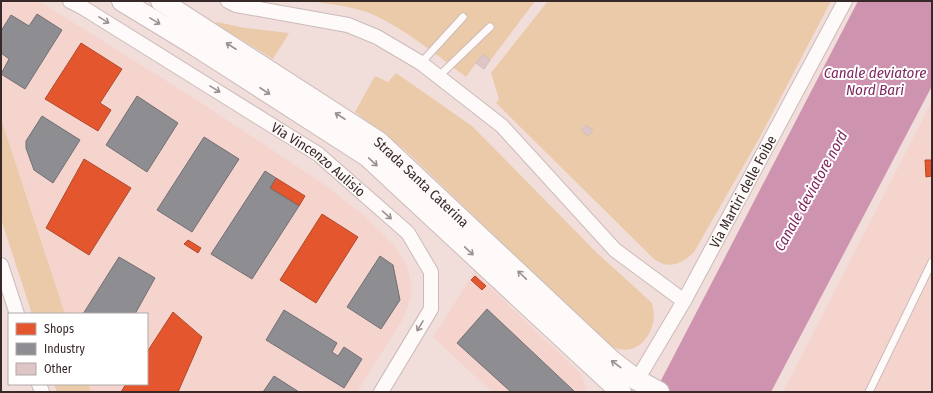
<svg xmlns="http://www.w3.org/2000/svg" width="933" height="393" font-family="'Fira Sans Condensed',sans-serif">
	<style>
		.built { fill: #f5d4ce }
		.green { fill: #eacaa9 }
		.water { fill: #ce94af }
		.shops { fill: #e4572e; stroke: #b0492c }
		.industry { fill: #8d8d92; stroke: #736f72 }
		.building { fill: #dfc5c6; stroke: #cfbfbf }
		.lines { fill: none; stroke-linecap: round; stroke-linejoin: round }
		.lane-casing { stroke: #cbbbb9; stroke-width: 9 }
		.street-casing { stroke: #cbbbb9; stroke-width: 16 }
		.secondary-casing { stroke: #cbbbb9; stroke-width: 22 }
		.lane { stroke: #fdfaf9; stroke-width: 7 }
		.street { stroke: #fdfaf9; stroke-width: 14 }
		.secondary { stroke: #fdfaf9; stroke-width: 20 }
		.oneway { stroke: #9a9290 }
		.labels { text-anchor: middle; stroke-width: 4; stroke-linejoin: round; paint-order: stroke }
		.street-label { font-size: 14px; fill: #372927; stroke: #fff }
		.water-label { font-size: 15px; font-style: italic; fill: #81275f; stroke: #fff }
	</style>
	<rect width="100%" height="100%" fill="#f1ddda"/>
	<path class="built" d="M6,1H39L203,104L325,185L362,214L394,245L407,266L411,283V297L403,319L357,392H91L88,384H147V314H65L1,119V5Z
		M932,101V392H783Z
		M474,272L581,374L587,392H492L433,337Z"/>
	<path class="green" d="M308,1H535L484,69L476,63L466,77C437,55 407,31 374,15C354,6 330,4 308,1Z
		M548,1H831L760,137L694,252C682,264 669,270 654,259L496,103L499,99L491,73Z
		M217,22L245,28L289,33L273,59L216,24Z
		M396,73L472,126L597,253L651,302C662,326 639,363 609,345L405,150L355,112L375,76L388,82Z
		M1,119L65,314H32L1,219Z
		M54,384H88L91,392H57Z"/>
	<path class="water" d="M858,1H932V86L771,392H655Z"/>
	<path class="shops" d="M81,43L122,69L100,103L111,110L98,131L45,99Z
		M84,159L131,188L89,255L46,228Z
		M925,160H932V176L926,177Z
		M276,178L305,196L299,206L270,188Z
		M322,214L358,237L316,303L280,280Z
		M188,240L201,248L198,253L184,244Z
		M475,276L486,286L482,290L471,280Z
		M173,312L202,337L178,392H121L126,384H147V352Z"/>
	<path class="industry" d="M37,14L62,30L25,89L1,74L9,59L1,53V31L11,15L29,26Z
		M137,96L178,123L147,172L106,145Z
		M42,116L80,140L53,183L34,170L26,148V141Z
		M204,137L239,159L192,232L157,210Z
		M265,171L276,178L270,188L299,206L252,279L211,254Z
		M380,256L393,265L400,300L381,329L347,307Z
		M119,257L155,278L135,314H83Z
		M487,309L575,392H511L457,343Z
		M284,310L337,343L332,352L338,356L344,347L362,359L344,388L266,340Z
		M274,376L299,392H263Z"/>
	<path class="building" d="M483,54L490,60L484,69L476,63Z
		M586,125L593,130L588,136L581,130Z"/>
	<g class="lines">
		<g class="lane-casing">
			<path id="lane" d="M421,63L463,17
				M439,76L490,27
				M869,392L932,262"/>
		</g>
		<g class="street-casing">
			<g id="street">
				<path id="s1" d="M70,1L82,7L318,154L408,233L431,272V309L381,392"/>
				<path d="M228,1L236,5L348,25L377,37L421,63L502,126L615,250L684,301"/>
				<path d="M1,265L17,314"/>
				<path id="s2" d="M637,380L684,301L845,1"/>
				<path d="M39,384L42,392"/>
			</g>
		</g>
		<g class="secondary-casing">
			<g id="secondary">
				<path d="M122,1L196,46L367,156L621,392"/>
				<path id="s3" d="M161,1L379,142L612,361L637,380L659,392"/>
			</g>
		</g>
		<use href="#lane" class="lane"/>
		<use href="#street" class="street"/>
		<use href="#secondary" class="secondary"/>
	</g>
	<defs><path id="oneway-shaft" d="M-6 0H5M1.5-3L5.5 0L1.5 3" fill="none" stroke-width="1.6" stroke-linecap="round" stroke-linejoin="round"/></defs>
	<g class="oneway">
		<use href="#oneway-shaft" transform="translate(104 20) rotate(32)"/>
		<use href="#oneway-shaft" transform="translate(155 21) rotate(32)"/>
		<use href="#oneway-shaft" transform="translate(231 46) rotate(-147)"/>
		<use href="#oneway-shaft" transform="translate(215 89) rotate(32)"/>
		<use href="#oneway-shaft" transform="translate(265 91) rotate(33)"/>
		<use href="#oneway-shaft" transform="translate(340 116) rotate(-147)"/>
		<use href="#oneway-shaft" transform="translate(373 162) rotate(43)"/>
		<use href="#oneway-shaft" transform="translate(387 215) rotate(41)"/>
		<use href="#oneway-shaft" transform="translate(469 251) rotate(43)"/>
		<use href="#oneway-shaft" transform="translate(522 275) rotate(-136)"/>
		<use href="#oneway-shaft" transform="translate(420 326) rotate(121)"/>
		<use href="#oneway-shaft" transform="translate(616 364) rotate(-143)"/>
	</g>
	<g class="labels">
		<g class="street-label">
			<text dy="5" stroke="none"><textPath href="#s1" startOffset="295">Via Vincenzo Aulisio</textPath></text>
			<text dy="5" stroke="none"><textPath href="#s3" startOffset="318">Strada Santa Caterina</textPath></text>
			<text dy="5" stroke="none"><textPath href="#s2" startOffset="216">Via Martiri delle Foibe</textPath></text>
		</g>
		<g class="water-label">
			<text x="875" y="78">Canale deviatore<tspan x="875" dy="17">Nord Bari</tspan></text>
			<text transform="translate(811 191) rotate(-61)" y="5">Canale deviatore nord</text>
		</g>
	</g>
	<rect width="933" height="393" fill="none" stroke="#372927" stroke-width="4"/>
	<rect x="8" y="313" width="140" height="72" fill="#ffffff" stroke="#afa9a9"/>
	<rect x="16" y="323" width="20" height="12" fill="#e4572e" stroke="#afa9a9"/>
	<text x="44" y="333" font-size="12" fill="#372927">Shops</text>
	<rect x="16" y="343" width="20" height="12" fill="#8d8d92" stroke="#afa9a9"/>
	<text x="44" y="353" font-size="12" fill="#372927">Industry</text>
	<rect x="16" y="363" width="20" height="12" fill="#dfc5c6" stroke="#afa9a9"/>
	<text x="44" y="373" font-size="12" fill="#372927">Other</text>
</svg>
